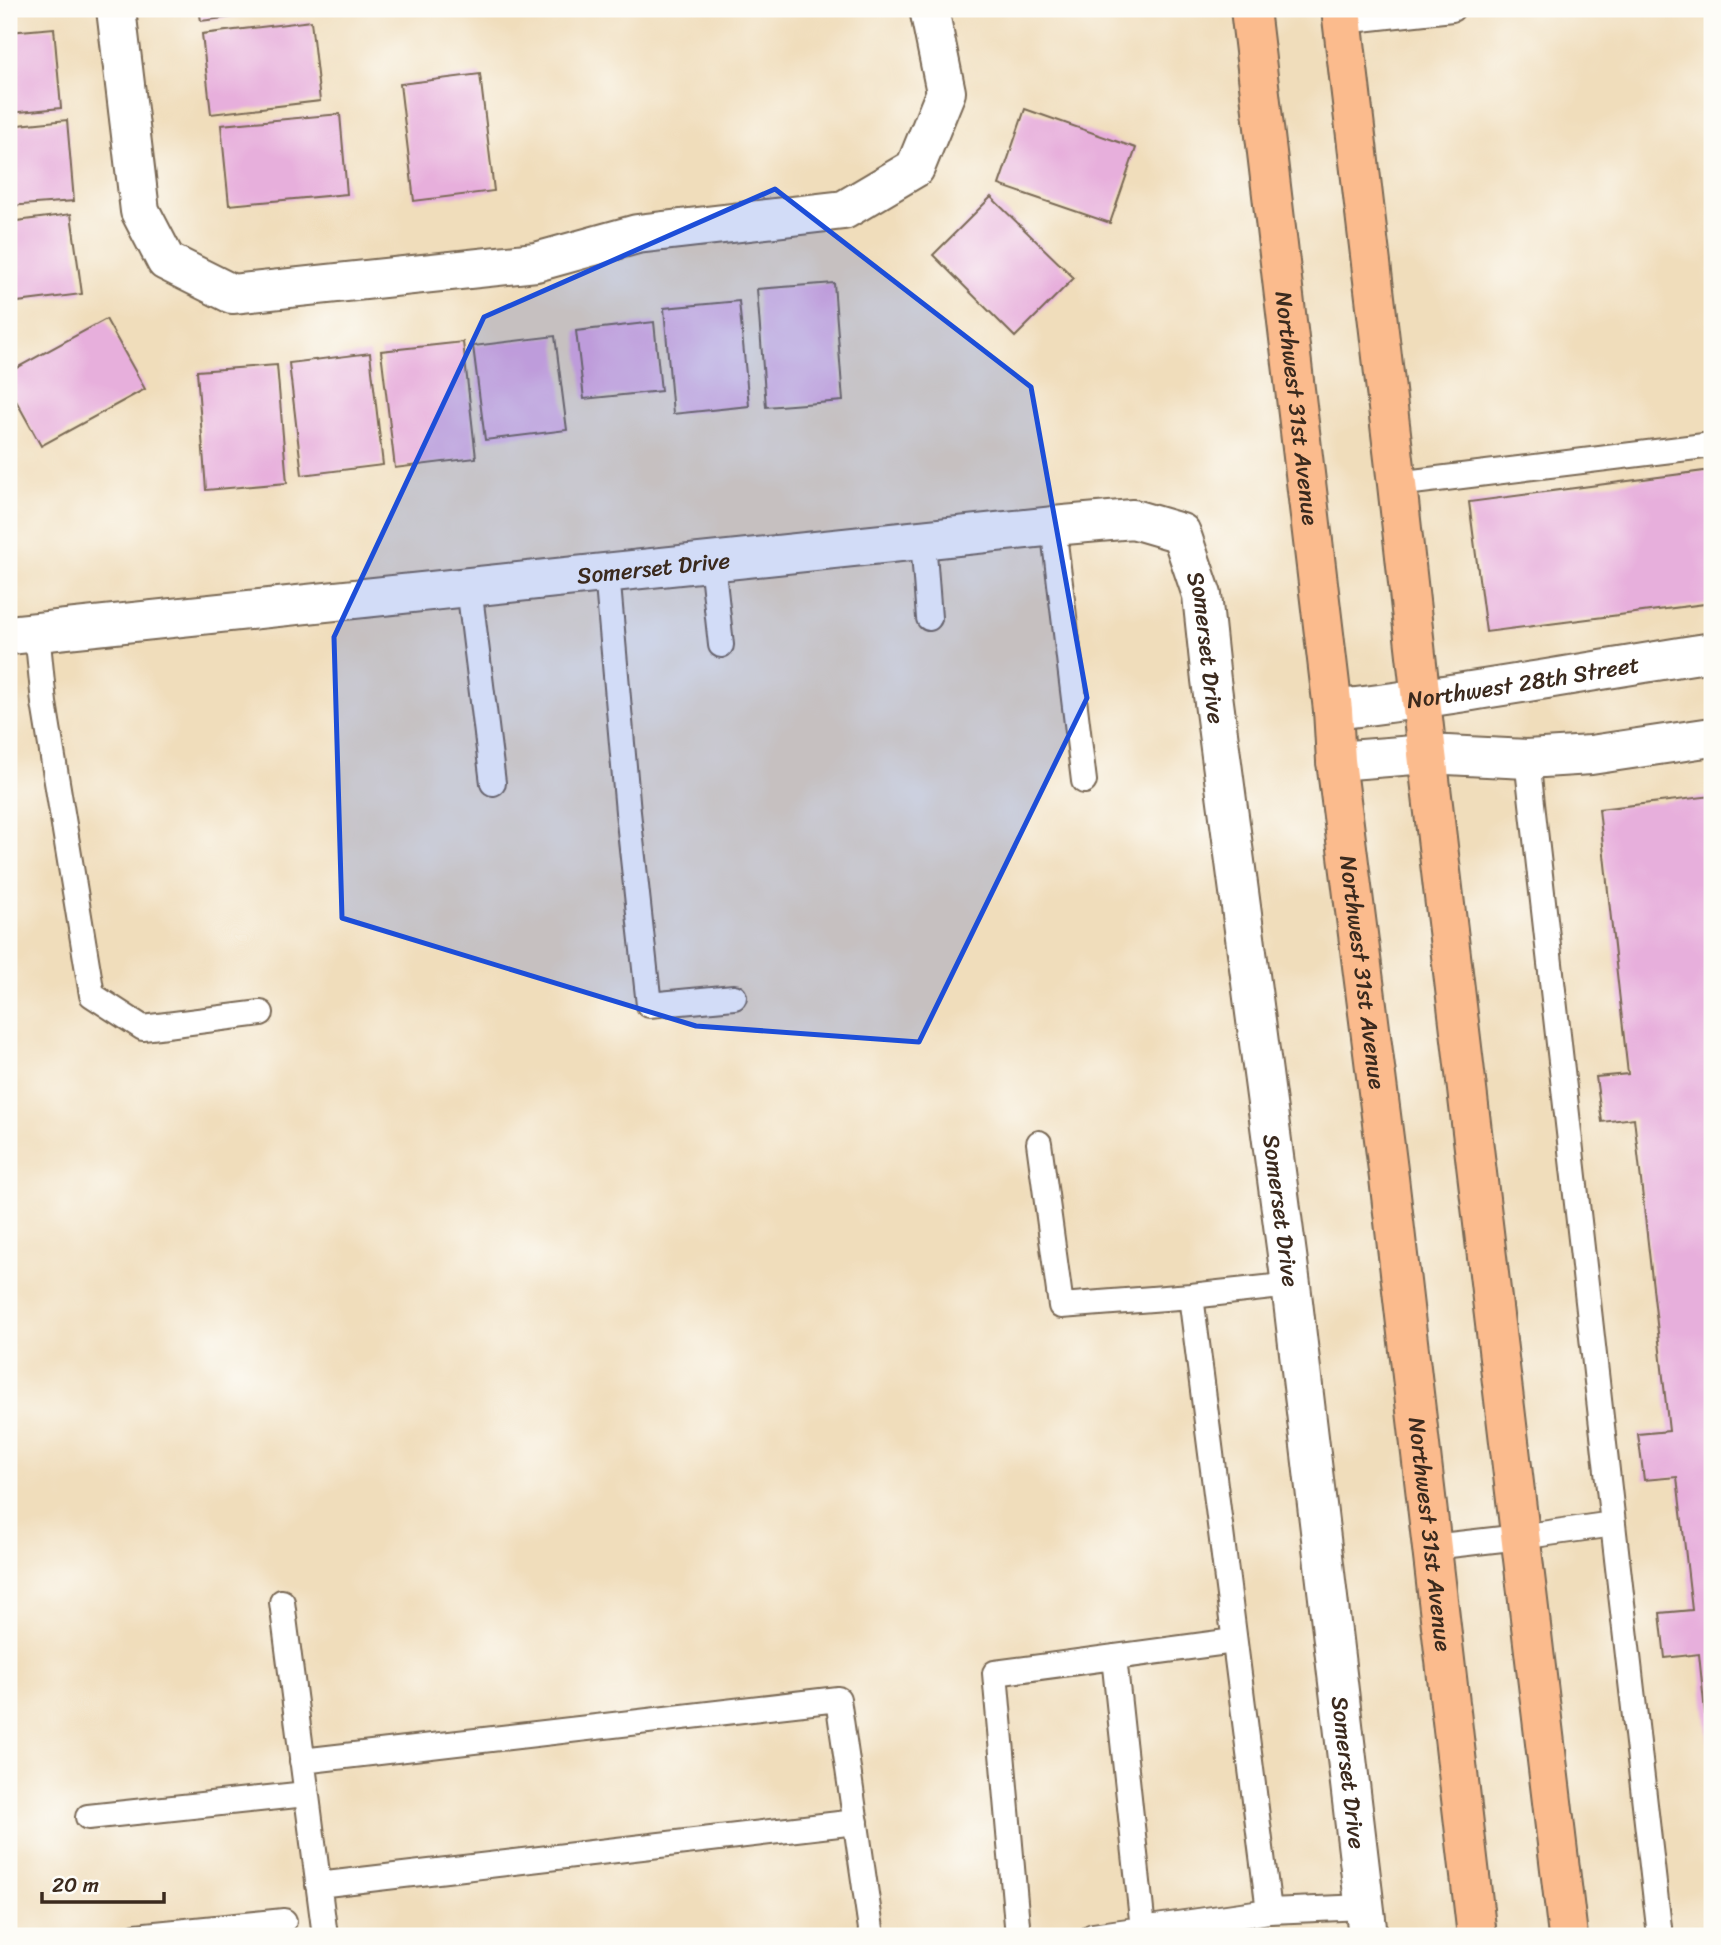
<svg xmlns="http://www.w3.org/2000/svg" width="1721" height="1945" font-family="Sriracha,sans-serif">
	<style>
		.building { fill: #e7afdc }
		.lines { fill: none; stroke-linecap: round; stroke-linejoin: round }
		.lane-casing { stroke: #7a6955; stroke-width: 28 }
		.street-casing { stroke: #7a6955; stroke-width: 42 }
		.primary-casing { stroke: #7a6955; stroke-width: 42 }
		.lane { stroke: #fff; stroke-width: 24 }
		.street { stroke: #fff; stroke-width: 38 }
		.primary { stroke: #fbbb8d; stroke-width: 38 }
		.marked { fill: #1d4ed8; fill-opacity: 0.2; stroke: #1d4ed8; stroke-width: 5; stroke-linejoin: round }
		.labels { text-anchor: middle; stroke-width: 7; stroke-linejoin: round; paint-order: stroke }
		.street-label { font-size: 23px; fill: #3b2a1e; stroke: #fdfcf7 }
	</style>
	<rect width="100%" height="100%" fill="#fdfcf7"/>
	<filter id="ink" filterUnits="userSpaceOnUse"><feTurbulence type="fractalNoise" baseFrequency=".0143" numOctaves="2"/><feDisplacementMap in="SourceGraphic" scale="14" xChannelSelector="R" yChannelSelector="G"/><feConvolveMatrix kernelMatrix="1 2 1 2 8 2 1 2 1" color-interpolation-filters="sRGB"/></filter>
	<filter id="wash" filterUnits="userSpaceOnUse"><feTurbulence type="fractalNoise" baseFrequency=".00686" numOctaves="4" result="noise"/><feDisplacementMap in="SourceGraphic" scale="28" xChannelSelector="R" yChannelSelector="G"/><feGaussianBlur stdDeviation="1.57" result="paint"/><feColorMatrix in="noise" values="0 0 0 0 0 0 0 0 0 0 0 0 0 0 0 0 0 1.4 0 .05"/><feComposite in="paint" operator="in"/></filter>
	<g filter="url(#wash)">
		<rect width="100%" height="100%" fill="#f0ddbb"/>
		<g id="blocks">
			<path class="building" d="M199,9H288V10L201,21Z
				M311,21L320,101L211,114L202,34Z
				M54,28L61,108L9,113V32Z
				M480,74L494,191L414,201L400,84Z
				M1025,109L1136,148L1110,223L999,185Z
				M340,114L347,194L229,205L221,125Z
				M67,120L74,201L9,206V126Z
				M991,197L1074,278L1015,337L933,255Z
				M71,214L82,294L9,303V222Z
				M834,283L843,401L766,407L757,289Z
				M739,301L749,406L673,414L664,308Z
				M106,319L145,389L41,446L9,388V372Z
				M654,322L661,391L584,399L576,331Z
				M555,336L567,430L485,440L473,346Z
				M463,342L476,458L395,468L381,351Z
				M370,353L383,465L302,475L289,363Z
				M277,365L287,483L206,490L197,371Z
				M1712,470V603L1486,632L1469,502Z
				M1712,796V1762H1710L1699,1654L1665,1658L1660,1613L1692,1610L1677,1477L1644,1480L1638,1434L1669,1431L1634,1118L1602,1122L1596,1077L1628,1074L1599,809Z"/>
		</g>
	</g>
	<g filter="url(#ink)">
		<use href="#blocks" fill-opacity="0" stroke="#7a6955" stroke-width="2"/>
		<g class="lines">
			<g class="lane-casing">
				<path id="lane" d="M1343,21L1452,9
					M1397,484L1712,445
					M1053,526L1084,781
					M923,540L929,618
					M712,562L721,645
					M607,573L628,812L649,1005L734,997
					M469,587L493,783
					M37,632L44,703L92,995L143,1028L261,1013
					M1527,759L1613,1524
					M1039,1143L1061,1306L1191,1296L1291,1285
					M1191,1296L1269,1911
					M1432,1547L1520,1537L1613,1524L1660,1936
					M282,1602L325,1936
					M1114,1657L1143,1929
					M302,1761L838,1699L872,1936
					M88,1817L306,1794
					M318,1885L856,1822
					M136,1936L284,1921
					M1018,1936L995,1673L1234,1641
					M1093,1936L1269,1911L1365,1907"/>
			</g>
			<g class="street-casing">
				<g id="street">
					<path d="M116,9L140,211L166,261L232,294L536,262L637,234L844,210L915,168L946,92L929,9"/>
					<path id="s1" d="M9,635L1064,525L1133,519L1181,533L1202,595L1211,680L1291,1285L1368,1936"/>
					<path id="s2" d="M1333,710C1460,695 1586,672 1712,652"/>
					<path d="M1336,761L1427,754L1527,759L1591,755L1712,737"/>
				</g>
			</g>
			<g class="primary-casing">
				<g id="primary">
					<path id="s3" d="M1250,9L1333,710L1336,761L1389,1178L1477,1936"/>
					<path d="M1341,9L1397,484L1427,754L1568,1936"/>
				</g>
			</g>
			<use href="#lane" class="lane"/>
			<use href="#street" class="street"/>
			<use href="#primary" class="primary"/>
		</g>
	</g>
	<path class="marked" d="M775,189L1031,387L1087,698L919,1042L696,1026L342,918L334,637L484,317Z"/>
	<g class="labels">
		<g class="street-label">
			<text dy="8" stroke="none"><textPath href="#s3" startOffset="402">Northwest 31st Avenue</textPath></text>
			<text dy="8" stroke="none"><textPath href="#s1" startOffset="648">Somerset Drive</textPath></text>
			<text dy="8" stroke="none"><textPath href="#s1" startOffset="1298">Somerset Drive</textPath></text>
			<text dy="8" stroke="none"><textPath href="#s2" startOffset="192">Northwest 28th Street</textPath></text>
			<text dy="8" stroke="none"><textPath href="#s3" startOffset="970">Northwest 31st Avenue</textPath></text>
			<text dy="8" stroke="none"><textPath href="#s1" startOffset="1866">Somerset Drive</textPath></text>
			<text dy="8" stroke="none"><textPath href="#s3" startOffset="1536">Northwest 31st Avenue</textPath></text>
			<text dy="8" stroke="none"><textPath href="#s1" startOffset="2432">Somerset Drive</textPath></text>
		</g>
	</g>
	<rect width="1721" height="1945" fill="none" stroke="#fdfcf7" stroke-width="35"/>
	<path d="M42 1892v10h122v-10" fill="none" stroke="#3b2a1e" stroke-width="3.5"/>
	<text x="52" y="1892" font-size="21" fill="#3b2a1e" stroke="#fdfcf7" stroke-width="5" paint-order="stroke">20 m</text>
</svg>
